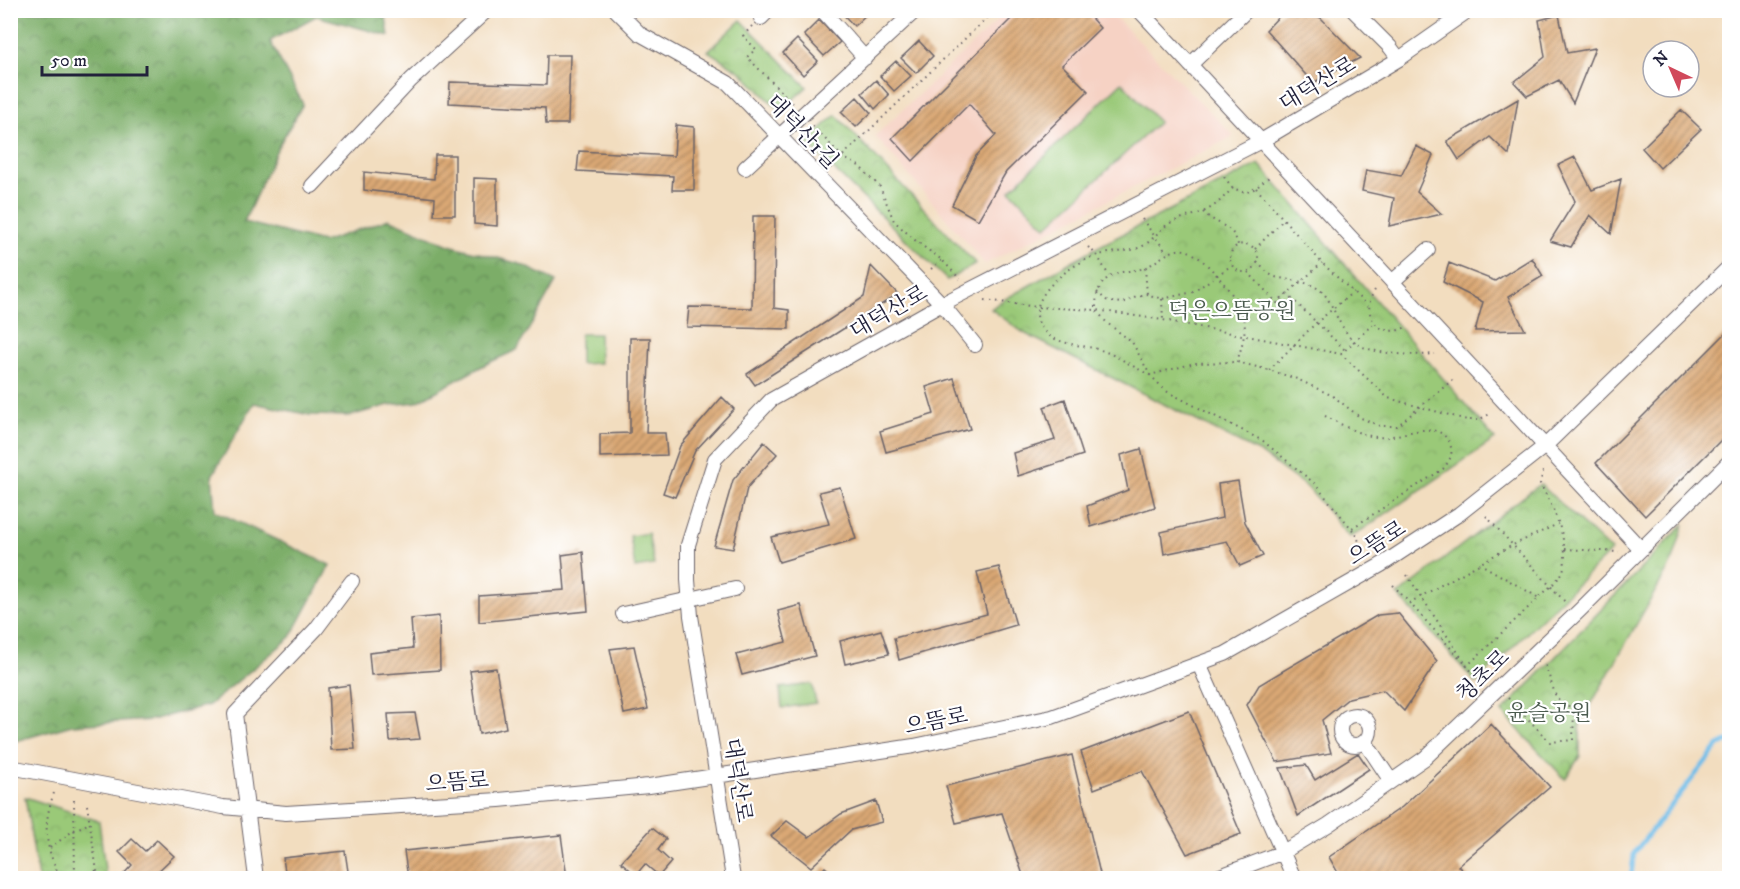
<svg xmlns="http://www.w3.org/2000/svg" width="1740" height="889" font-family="'IM FELL DW Pica','Noto Serif KR',serif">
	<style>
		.built { fill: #f6d2c4 }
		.forest { fill: url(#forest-crowns); stroke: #4e6852; stroke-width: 1.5 }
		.park { fill: url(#park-crowns); stroke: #5e765a; stroke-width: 1.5 }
		.pitch { fill: #9ac978; stroke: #5e765a; stroke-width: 1.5 }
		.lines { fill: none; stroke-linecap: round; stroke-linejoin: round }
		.stream { stroke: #6ebde9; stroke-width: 4.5 }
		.building { fill: url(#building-hatch) }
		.minor-casing { stroke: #6b6369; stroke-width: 16 }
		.path { stroke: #6b6369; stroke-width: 2; stroke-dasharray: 1.5 4.5; stroke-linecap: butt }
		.minor { stroke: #fff; stroke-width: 14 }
		.labels { text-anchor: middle; stroke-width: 4.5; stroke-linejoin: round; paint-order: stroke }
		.street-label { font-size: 22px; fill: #22223b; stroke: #fff }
		.park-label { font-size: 22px; fill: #4c5c50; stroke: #fff }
	</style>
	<defs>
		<pattern id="forest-crowns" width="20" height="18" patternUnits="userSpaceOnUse" patternTransform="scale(1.5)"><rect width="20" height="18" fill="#7bad68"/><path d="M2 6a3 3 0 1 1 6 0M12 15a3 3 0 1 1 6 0" fill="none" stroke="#648c57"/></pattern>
		<pattern id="park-crowns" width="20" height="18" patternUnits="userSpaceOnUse" patternTransform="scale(1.5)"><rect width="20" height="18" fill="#9ac978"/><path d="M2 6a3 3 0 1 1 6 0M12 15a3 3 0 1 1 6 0" fill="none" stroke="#84ac69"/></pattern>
		<pattern id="building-hatch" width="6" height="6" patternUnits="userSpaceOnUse" patternTransform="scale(1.5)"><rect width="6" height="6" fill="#daa874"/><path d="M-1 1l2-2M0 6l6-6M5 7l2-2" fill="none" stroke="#b08860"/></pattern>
	</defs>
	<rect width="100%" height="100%" fill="#fff"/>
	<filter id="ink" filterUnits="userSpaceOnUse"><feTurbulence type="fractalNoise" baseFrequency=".0167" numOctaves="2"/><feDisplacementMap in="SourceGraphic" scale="12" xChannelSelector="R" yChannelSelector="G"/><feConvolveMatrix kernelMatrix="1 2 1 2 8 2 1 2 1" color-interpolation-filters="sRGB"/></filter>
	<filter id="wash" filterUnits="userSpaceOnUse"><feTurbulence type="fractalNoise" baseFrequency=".008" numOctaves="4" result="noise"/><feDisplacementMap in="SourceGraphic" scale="24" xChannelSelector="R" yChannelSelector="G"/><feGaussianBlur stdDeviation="1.35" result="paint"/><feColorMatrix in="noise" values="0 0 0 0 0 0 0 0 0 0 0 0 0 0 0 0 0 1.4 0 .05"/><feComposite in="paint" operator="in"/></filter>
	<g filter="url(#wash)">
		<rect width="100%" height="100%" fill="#f2ddbf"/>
		<path class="built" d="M1008,10L1109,11L1234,136L985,264L875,136Z"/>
		<path class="forest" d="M10,11H385L389,36L316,16L270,41L303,104L279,145L244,222L323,242L389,219L449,245L520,264L556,281L517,350L486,364L417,402L389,405L350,416L310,415L254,403L212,476L215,511L330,565L291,637L209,705L151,720L72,725L16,741L10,739Z"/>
		<path class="park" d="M741,20L807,87L780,111L741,72L708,51Z
			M836,115L976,264L947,280L806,142Z
			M1259,164L1495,439L1356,534L1349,537L1308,488L1260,453L1024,333L991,309L1000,302L1092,250Z
			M1540,484L1611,551L1476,683L1398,595Z
			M1684,524L1673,560L1580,724V756L1565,779L1502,712Z
			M25,797L99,821L106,878H38Z"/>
		<path class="pitch" d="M1122,82L1159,122L1046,227L1010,190Z
			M580,334H599L600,363L580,364Z
			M648,533L654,565L635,568L630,536Z
			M812,684L816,703L782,708L780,688Z"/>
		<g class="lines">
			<path class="stream" d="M1631,878L1634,853L1718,746L1730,740"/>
		</g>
		<g id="blocks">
			<path class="building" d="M839,10H871L854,26Z
				M1020,10H1084L1100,28L1062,65L1088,91L1006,172L978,220L952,205L976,156L996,135L969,104L913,161L892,138Z
				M1285,10H1304L1321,18L1360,58L1313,83L1266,30Z
				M1559,15L1567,53L1595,48L1573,103L1559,80L1527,96L1514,82L1545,57L1539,20Z
				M819,20L840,42L824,56L804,35Z
				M797,39L818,61L803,75L783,53Z
				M919,41L933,56L916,73L901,58Z
				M547,55H570L568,124H546L545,108L449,103L450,82L546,85Z
				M896,61L911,76L894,91L880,76Z
				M876,80L889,95L875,109L862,93Z
				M857,97L871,113L856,127L841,112Z
				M1518,99L1509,155L1490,137L1459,160L1447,141Z
				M1681,110L1701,129L1660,168L1642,148Z
				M676,125L694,127V190H672L673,176L577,171L579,151L674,156Z
				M1416,146L1433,155L1417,192L1442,214L1389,226L1394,198L1362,191L1366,170L1401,176Z
				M435,155H455V215H434L435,198L364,190V172L434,179Z
				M1575,157L1592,190L1621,179L1611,234L1590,215L1571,247L1550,241L1575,201L1558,165Z
				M474,178L497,179V226L474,224Z
				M753,216H775L774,308L789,310V329L687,327L689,307L752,308Z
				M1532,258L1543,276L1508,297L1525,330L1475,331L1483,302L1443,282L1449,263L1495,281Z
				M871,266L898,294L755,385L747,374L864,297Z
				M1730,329V431L1645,516L1596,463Z
				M630,338H650L646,433H665L667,455L600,457V434L630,433Z
				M954,378L970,429L886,452L880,431L934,414L926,387Z
				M722,397L734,409L695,451L675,497L663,493L680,446Z
				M1065,399L1083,455L1018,476L1013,453L1055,440L1044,407Z
				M764,442L777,454L747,488L733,549L714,546L733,480Z
				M1141,449L1155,507L1091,527L1087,506L1128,490L1121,455Z
				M1238,481L1245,522L1263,556L1240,566L1227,541L1164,554L1161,532L1222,518L1218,484Z
				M840,487L856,539L779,562L771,537L829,524L819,492Z
				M583,552L588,611L479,622V596L565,590L562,555Z
				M999,567L1016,625L899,660L894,638L987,614L977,572Z
				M801,605L815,656L742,675L736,655L786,642L778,611Z
				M1398,613L1437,661L1404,711L1383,690L1349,698L1322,720L1331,753L1277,762L1247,705L1259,685L1378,615Z
				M439,616L440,670L371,675L369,653L413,648L411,619Z
				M881,630L889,654L845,664L840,641Z
				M634,646L648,709L624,714L610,649Z
				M496,668L506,728L479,734L470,671Z
				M349,685L355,749L331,750L328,688Z
				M1189,711L1241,834L1187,854L1142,771L1094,789L1081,752Z
				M415,713L420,739L390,741L388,714Z
				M1491,724L1550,787L1458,866L1470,878H1341L1329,857L1402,807Z
				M1358,753L1369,769L1298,816L1280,768L1306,765L1315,780Z
				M1072,755L1101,878H1024L1002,813L956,823L946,786Z
				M876,801L882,822L851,830L811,867L771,836L787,821L809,837L841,814Z
				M652,828L666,839L658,850L671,862L659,876L645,864L636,875L621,862Z
				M561,835L567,878H408L404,851Z
				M132,839L145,851L157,840L174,856L151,878H122L121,877L132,865L119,852Z
				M345,851L349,878H286L283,858Z
				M825,867L838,878H815Z"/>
		</g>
	</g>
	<g filter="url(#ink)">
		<use href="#blocks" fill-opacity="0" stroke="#6b6369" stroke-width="1.5"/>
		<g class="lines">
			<g class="minor-casing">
				<path id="minor" d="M616,10L640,34L728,83L942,304L975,345
					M822,10L865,58
					M1139,10L1640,548
					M1353,10L1390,47L1399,59
					M761,18L769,10
					M1190,65L1247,10
					M745,168L916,10
					M312,186L411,80L487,10
					M1392,282L1428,250
					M623,614L735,589
					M1199,664L1294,878
					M1340 730a15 15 0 1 1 30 0a15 15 0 1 1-30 0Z
					M1365,742L1391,781
					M10,767L223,807L286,813L499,800L649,786L914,746L1052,717L1225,654L1381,565L1459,514L1545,446L1730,266
					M256,878L235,714L316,629L352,581
					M733,878L691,616L688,580V545L715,459L771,400L942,304L1261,141L1399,59L1469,10
					M1215,878L1283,852L1328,825L1425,758L1580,610L1730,461"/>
			</g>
			<path class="path" d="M752,26L743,36L756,49L747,57L793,103
				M813,126L842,157L859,166L880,187L894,221L917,242L942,260L960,279
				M830,168L995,10
				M1224,177L1233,188L1245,193L1256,188L1269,177
				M1233,188C1224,197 1216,206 1205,211C1192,217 1179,217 1167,225C1158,231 1153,240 1143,246C1129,253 1113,251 1099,255C1073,261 1016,302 1045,332C1060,347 1088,344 1106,352C1121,358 1135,368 1150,375L1195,363L1237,362L1269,370L1297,379L1333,396L1361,418L1380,426H1397L1456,377
				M1256,188L1322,263L1368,306
				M1203,212C1216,225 1234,225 1238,245
				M1142,219L1167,253
				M1230 258a14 14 0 1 1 28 0a14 14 0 1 1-28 0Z
				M1088,247L1097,255L1109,276
				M1255,249L1284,219
				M1257,262C1264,269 1270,277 1280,278C1293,281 1308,281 1320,290C1331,299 1334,314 1342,326C1345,330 1349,337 1353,341C1368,355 1415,356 1435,354
				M1145,268L1147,294
				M931,269L942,260
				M1248,272L1277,303L1322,263
				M1375,290C1358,315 1382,342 1408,326
				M1097,292L1106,300L1115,303L1125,302L1136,296L1147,294L1162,299L1193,292L1232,265
				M1287,294L1345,350
				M1162,299L1163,320
				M985,300L1037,307L1096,310L1163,320L1341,354L1388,398L1467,420H1478L1490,414
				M1341,354L1374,323
				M1237,362C1241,348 1247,332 1244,317C1241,301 1202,253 1185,250C1170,247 1157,263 1144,268C1133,272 1118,270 1109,277C1097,286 1096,297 1096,310L1107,323L1132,342L1150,375L1166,391L1263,441L1314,483L1356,534L1360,544
				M1269,370L1316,323L1353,292
				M1325,416C1341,424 1358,435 1377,437C1399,440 1437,415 1450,444C1454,455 1449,461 1443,469L1352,528
				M1486,516L1567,604
				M1565,549L1619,552
				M1479,563L1539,598
				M1407,575L1467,666L1551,586C1555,582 1561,576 1563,571C1571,545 1553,506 1540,484L1543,471
				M1393,585L1460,658
				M1409,603L1513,545L1558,524
				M1466,665L1482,683
				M1508,698L1550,742L1573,740L1574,710L1556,697L1545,664
				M54,793C42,825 45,849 61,878
				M74,800L75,878
				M87,805L98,878
				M50,848L74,830L90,823
				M85,878L97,870"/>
			<use href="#minor" class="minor"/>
		</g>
	</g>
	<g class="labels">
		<g class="street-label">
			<text transform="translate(1317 83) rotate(-31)" y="8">대덕산로</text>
			<text transform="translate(803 131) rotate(46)" y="8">대덕산1길</text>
			<text transform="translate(888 311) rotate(-30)" y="8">대덕산로</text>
			<text transform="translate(1376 542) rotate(-32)" y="8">으뜸로</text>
			<text transform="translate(1482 675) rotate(-44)" y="8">청초로</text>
			<text transform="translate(936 720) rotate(-11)" y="8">으뜸로</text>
			<text transform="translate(739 780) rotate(81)" y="8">대덕산로</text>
			<text transform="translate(457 781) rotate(-4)" y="8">으뜸로</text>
		</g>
		<g class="park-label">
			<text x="1232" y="318">덕은으뜸공원</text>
			<text x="1549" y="720">윤슬공원</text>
		</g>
	</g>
	<rect width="1740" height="889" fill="none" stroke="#fff" stroke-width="36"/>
	<g transform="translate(1671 69) rotate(316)"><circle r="28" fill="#ffffff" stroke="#a7a7b1" stroke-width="1.5"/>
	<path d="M0-4.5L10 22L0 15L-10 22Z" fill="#d1495b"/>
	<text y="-9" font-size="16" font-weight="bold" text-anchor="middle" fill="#22223b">N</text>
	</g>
	<path d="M42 66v9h105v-9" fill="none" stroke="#22223b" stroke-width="3"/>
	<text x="51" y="66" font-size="18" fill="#22223b" stroke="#ffffff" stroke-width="4.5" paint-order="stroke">50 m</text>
</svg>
